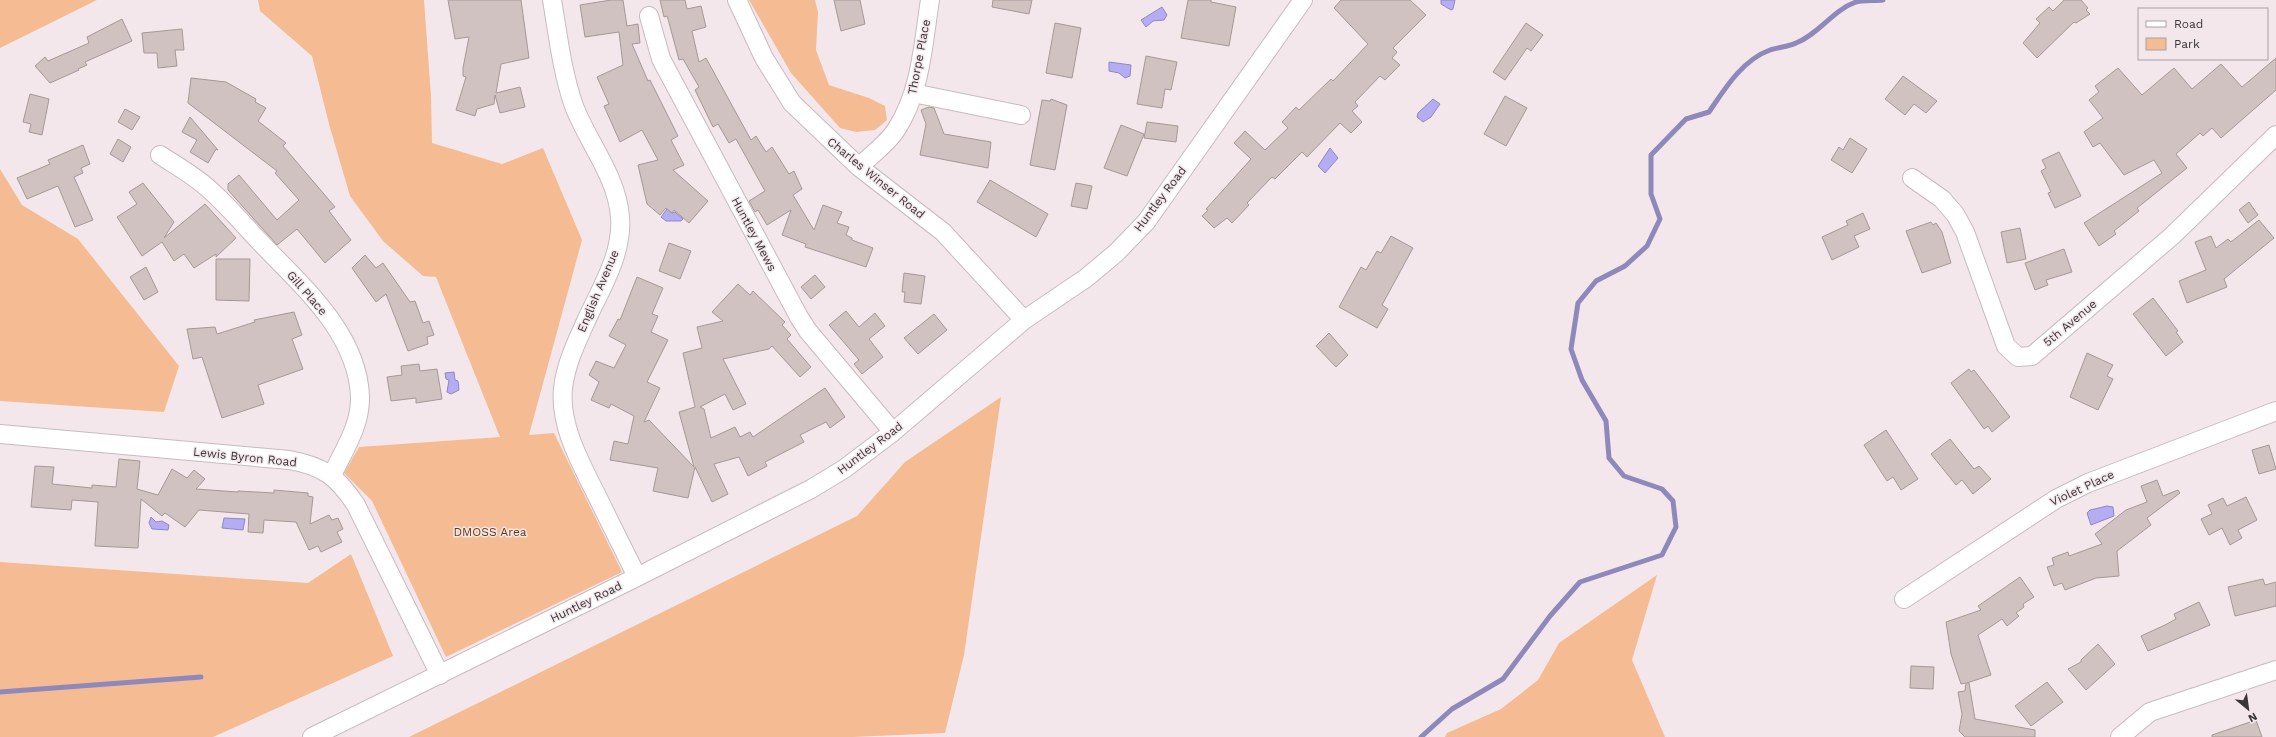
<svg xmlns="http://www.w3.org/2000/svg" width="2276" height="737" font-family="'Work Sans',sans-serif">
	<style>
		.green { fill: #f5bc93 }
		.water { fill: #b4adf4; stroke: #8f89bb }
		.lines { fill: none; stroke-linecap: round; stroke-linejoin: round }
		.stream { stroke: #8f89bb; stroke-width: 5 }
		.building { fill: #cfc2c0; stroke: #a59997 }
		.minor-casing { stroke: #c8bbc0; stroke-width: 20 }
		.minor { stroke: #fff; stroke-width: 18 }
		.labels { text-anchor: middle; stroke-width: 3; stroke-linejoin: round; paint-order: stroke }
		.street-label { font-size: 12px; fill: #3a3537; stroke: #f3e7ec }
		.park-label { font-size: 12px; fill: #6d3807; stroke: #f3e7ec }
	</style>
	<rect width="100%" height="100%" fill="#f3e7ec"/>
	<path class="green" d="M0,0H97L0,48Z
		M258,0H424L431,96L432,143L502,164L543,148L582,240L529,435L554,433L622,572L446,657L372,501L344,473L359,447L500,437L436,277L423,276L383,241L350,196L329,124L312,56L260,11Z
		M749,0H815L818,12L816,50L829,85L869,98L885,106L887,120L875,130L856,132L840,128L791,73Z
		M0,169L22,205L78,239L179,366L164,412L0,401Z
		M1001,397L964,655L945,733L853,737H409L857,516L905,462Z
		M351,554L393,656L213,737H0V562L308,583Z
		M1657,575L1632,660L1665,737H1445L1447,733L1501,709L1538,680L1559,643Z"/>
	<path class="water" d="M1441,0H1455L1453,9L1451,10L1441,4Z
		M1162,7L1167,15L1164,20L1153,21L1146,27L1141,20Z
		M1109,62L1131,65L1130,76L1125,78L1119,73L1109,71Z
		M1433,99L1440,104L1431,117L1423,122L1417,117L1418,113Z
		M1330,148L1338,158L1325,173L1318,166Z
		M667,209L672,213L675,212L683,219L681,221H666L661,217Z
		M454,372L455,380L458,381L459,390L451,394L447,392L449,380L446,379L445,373Z
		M2107,506L2113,507L2114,516L2091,525L2087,513L2090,510Z
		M151,517L156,522L162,521L169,525L168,530L152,529L149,523Z
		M224,518L245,519L243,530L222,528Z"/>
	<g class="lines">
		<path class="stream" d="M0,692L201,677
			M1421,737L1452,709L1503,679L1550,616L1580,582L1662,555L1676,527L1673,501L1662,489L1624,476L1609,458L1606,421L1582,380L1571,349L1578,303L1596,281L1625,266L1647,246L1660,219L1651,194V155L1686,119L1709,112C1724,90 1742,60 1770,50C1778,47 1788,47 1796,43C1819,34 1833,10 1856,2C1864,0 1875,1 1883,0"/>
	</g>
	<path class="building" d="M448,0H521L529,58L501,64L496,93L520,87L525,107L500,113L495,95L494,104L477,109L475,116L456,110L466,77L463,76V68L469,37L455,39Z
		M611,0H623L627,26L638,24L640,43L632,44L648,81L650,80L678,136L671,140L684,165L673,170L708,201L689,223L674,210L672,213L666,208L660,215L647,204L638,165L658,160L642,130L620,142L604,106L609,104L597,77L623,65L619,32L585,37L580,5Z
		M660,0H685L687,9L701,6L706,27L692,31L699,62L706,58L751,140L756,136L766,152L772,147L789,174L794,171L802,189L793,195L814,230L823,205L842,212L837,223L849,227L846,235L852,238V240L873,248L866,267L805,247L806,244L782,235L791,210L767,225L758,210L755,212L749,201L765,191L736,139L729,143L718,124L713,127L695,90L699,87L683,59L679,60L668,19L667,16L664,17Z
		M834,0H860L865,24L841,31Z
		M993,0H1032L1029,14L992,7Z
		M1188,0H1211V2L1236,7L1229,46L1181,38Z
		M1341,0H1410L1426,15L1393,48L1397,52L1392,58L1400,65L1385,80L1380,76L1355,102L1358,106L1352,111L1362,122L1351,133L1340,123L1307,157L1302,152L1275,179L1272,177L1247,203L1249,205L1232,223L1227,218L1214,228L1202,216L1208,210L1206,209L1251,159L1234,143L1245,131L1265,150L1288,128L1282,122L1296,107L1299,110L1331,79L1333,81L1368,44L1334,8Z
		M2064,0H2081L2088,8L2086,10L2090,14L2076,23L2074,22L2037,58L2023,43L2040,23L2036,19L2049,7L2053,11Z
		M122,19L132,41L85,62L87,65L78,69L79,70L50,83L35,66L45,57L48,61L89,43L87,37Z
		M1055,23L1081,28L1072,78L1046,73Z
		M1526,23L1543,35L1531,51L1527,48L1505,80L1493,72Z
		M182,29L184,50H175L177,66L158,68L157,53H144L142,33Z
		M1146,56L1177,62L1171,90L1165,89L1162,108L1137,104Z
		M2276,58V90L2221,138L2212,128L2203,136L2200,133L2176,154L2187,168L2137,208L2139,211L2114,231L2116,234L2099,246L2084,223L2162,173L2154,160L2124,175L2100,143L2093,147L2084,132L2103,118L2089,100L2099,92L2095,86L2118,68L2142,95L2174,68L2192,89L2221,64L2242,87Z
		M1903,76L1937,101L1926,113L1914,104L1905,115L1885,99Z
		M191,78L226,82L256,99L255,102L266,108L258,121L286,143L283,146L335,207L329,211L351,240L325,263L297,229L277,245L228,190V184L239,175L277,220L299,200L275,173L277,171L188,103Z
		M30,94L49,99L42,135L29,132L31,124L23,122Z
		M1505,96L1527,108L1506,146L1484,134Z
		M1051,99L1067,105L1055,170L1030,165L1042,100L1050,101Z
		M929,107L934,108L944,134L991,142L988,168L920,155L926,124L921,110Z
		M125,109L140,117L132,130L118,122Z
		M190,117L218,150L216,149L208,163L190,152L197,140L182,132Z
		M1147,122L1178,126L1176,142L1144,138Z
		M1121,125L1144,134L1127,176L1104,168Z
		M1850,138L1867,149L1852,173L1831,160L1839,147L1843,150Z
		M118,139L131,147L123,162L110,154Z
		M83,145L90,164L81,168L83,173L74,177L93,220L75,227L58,186L27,199L17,178L50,164L48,160Z
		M2059,152L2081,196L2055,208L2048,193L2051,192L2041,171L2046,168L2042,160Z
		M990,180L1048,214L1036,237L977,202Z
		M143,183L174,222L164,238L205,204L236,238L216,257V254L194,268L184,254L174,261L162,242L142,256L117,217L137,204L129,192Z
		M1076,183L1092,186L1087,209L1071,206Z
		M2249,202L2258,215L2248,223L2239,210Z
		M1863,213L1870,229L1854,236L1859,247L1832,260L1822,237L1848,225L1846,221Z
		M2259,220L2274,238L2224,279L2227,287L2187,303L2179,281L2206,270L2195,242L2211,236L2216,248L2228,239L2231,242Z
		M1931,222L1933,225L1936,223L1942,232L1951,263L1922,273L1906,231Z
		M2020,228L2026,259L2007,263L2001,232Z
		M1391,236L1413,248L1382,305L1388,309L1377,328L1339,307L1361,267L1366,270L1377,251L1381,253Z
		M669,243L691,251L680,279L659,271Z
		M2064,249L2072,272L2046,280L2048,285L2035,290L2025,263Z
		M365,255L376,268L383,263L410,302L415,301L423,323L429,321L434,335L427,337L428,344L408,351L386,294L376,302L352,268Z
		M216,259H250L249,301L216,300Z
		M146,267L158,292L144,300L130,277Z
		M904,273L925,276L921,304L904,302L905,292H902Z
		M815,275L825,287L811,299L801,287Z
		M637,277L663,288L652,314L658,316L651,332L668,340L647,382L660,388L644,422L649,420L694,467L679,412L695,407L683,353L702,348L697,327L723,321L712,312L738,284L750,295L753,291L785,322L782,325L791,335L787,339L811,367L800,377L772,346L769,349L723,359L746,404L733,410L725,394L700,407L704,409L711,438L735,427L740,437L750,432L753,437L825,388L845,417L830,428L826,422L800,435L804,442L765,462L767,466L748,476L739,457L714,464L728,494L712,502L695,467L688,498L653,491L658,468L610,460L614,441L628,444L634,416L611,404L609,408L591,400L599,382L589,375L596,361L614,368L626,345L609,336L618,319L620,320Z
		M2153,298L2178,331L2176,332L2183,342L2166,356L2133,314Z
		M846,311L859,327L875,313L885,326L869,339L883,357L862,374L854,364L859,360L829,325Z
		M294,312L302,335L292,339L303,369L258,385L264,404L222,418L202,357L193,359L187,329L215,327L217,334L255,322L254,320Z
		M934,314L947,330L918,354L904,338Z
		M1329,333L1348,355L1336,367L1316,346Z
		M2087,353L2113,365L2107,376L2113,379L2098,410L2070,397Z
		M419,364L420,371L437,369L442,399L416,403V398L391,401L387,377L402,375L401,366Z
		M1969,369L1971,372L1974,370L2010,417L1992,432L1988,426L1984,429L1951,383Z
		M1886,430L1918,479L1901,490L1893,477L1887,481L1864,445Z
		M1950,439L1974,469L1979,466L1991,479L1973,494L1962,480L1956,485L1931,454Z
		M2269,445L2276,469L2259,474L2252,450Z
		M119,459L140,461L137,489L158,495L172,469L187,478L194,470L205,479L196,489L238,492V491L274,493V490L308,493V496L313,497L310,524L329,515L332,520L338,518L343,529L337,532L342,542L321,552L318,546L309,550L296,522L264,520L263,533L248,532L249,514L199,510L185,527L165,513L162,516L141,499L138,548L95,546L98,502L72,500L71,510L31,507L35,466L54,467L52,484L92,488V485L116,487Z
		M2157,480L2163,496L2178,490L2180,493L2147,518L2151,525L2117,551L2119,576L2096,578L2065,590L2062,583L2054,586L2047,567L2054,565L2052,558L2068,552L2069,556L2102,544L2095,534L2126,510L2147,502L2141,486Z
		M2246,497L2257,520L2238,530L2242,538L2230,545L2222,528L2209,535L2201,519L2212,514L2208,505L2223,498L2227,506Z
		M2020,577L2034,597L2023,604L2024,607L2016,613L2019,616L2007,626L2002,619L1978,635L1991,675L1967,683H1969L1975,719L2035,730V737H1965L1959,731L1962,714L1958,692L1965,691L1966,683L1961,684L1951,654L1946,622L1981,610L1978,606Z
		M2263,579L2265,585L2276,582V606L2235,616L2228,587Z
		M2199,602L2210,625L2148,651L2141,636L2165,625L2176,619L2174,614Z
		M2098,644L2115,664L2086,690L2068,669L2081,662V660Z
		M1911,666L1934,667L1933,689L1910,688Z
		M2047,682L2063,702L2031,726L2015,706Z
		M2256,720L2262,737H2212V735Z"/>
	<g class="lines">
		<g class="minor-casing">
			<path id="minor" d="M552,0C558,35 562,72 574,106C588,143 617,176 620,217C623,254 601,288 586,321C576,343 566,364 563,388C559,428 583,467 600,502C612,527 625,552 637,577
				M737,0L764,58L792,103L859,167L943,232L1024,320
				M649,16L661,59L799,317L808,331L893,432
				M913,93L1021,115
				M160,155C177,166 195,176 210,190C228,206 244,225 260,242C301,285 357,332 360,396C361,425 344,450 332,475
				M859,167C871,155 887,144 896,130C921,92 923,44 930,0
				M1912,178L1942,199L1955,214L1965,232L2006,346L2018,357L2032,356L2172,236L2276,135
				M0,434L289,460C323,466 337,476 356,505L440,675
				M1904,599L2056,499L2088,483L2276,411
				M312,737L637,577L811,489L844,469L893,432L1024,320L1086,278L1116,253L1146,222L1303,0
				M2120,737L2150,712L2276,670"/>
		</g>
		<use href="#minor" class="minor"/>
	</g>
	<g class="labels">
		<g class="street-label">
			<text transform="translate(919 57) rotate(-79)" y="4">Thorpe Place</text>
			<text transform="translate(876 178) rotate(39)" y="4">Charles Winser Road</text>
			<text transform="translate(1160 199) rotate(-53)" y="4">Huntley Road</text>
			<text transform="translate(754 234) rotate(62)" y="4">Huntley Mews</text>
			<text transform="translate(598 291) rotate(-67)" y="4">English Avenue</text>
			<text transform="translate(307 293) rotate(49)" y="4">Gill Place</text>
			<text transform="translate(2070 323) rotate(-40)" y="4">5th Avenue</text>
			<text transform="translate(870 448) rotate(-37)" y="4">Huntley Road</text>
			<text transform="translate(245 457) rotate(6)" y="4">Lewis Byron Road</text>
			<text transform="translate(2082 488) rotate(-25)" y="4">Violet Place</text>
			<text transform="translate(586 602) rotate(-26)" y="4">Huntley Road</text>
		</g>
		<g class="park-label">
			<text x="490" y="536">DMOSS Area</text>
		</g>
	</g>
	<rect x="2138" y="8" width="130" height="52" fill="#f3e7ec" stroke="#a9a0a4"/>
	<rect x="2146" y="21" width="20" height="6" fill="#ffffff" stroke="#a9a0a4"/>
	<text x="2174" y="28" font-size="12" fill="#3a3537">Road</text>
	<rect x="2146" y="38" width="20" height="12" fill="#f5bc93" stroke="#a9a0a4"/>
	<text x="2174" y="48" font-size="12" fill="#3a3537">Park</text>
	<g transform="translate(2248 709) rotate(151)" stroke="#f3e7ec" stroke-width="3" paint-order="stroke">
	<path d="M0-3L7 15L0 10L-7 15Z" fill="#3a3537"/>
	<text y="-6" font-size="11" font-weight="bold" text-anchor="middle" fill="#3a3537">N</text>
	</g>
</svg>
